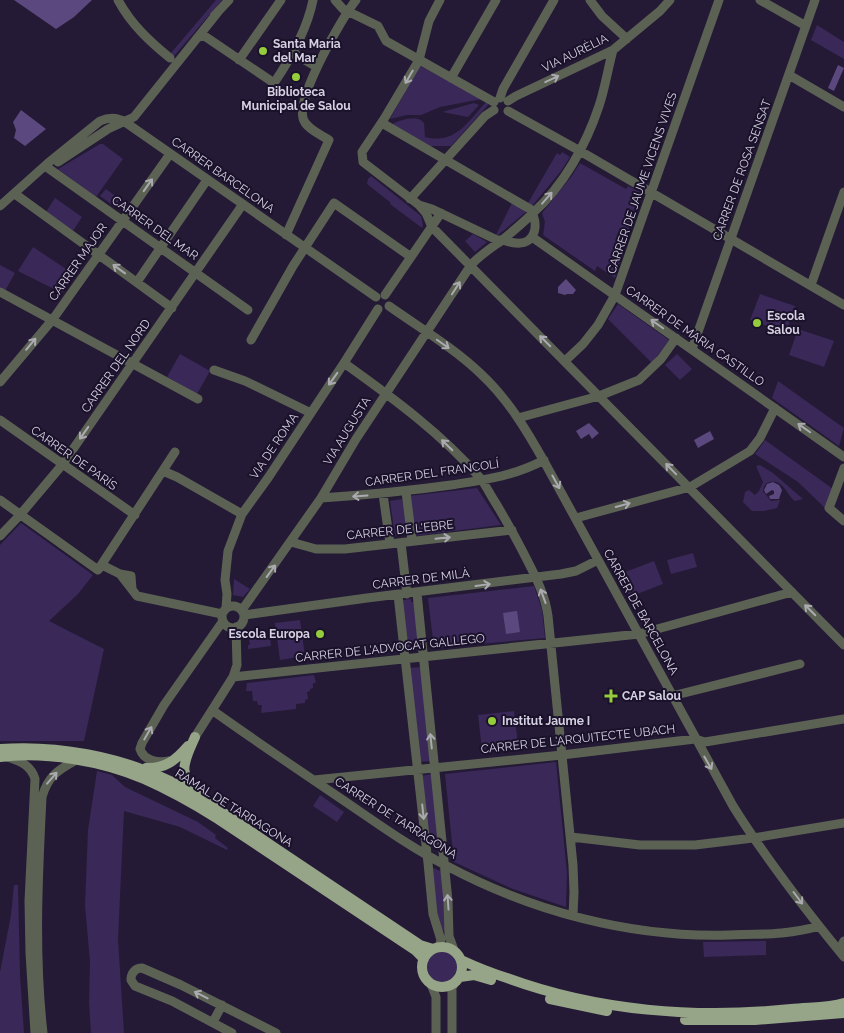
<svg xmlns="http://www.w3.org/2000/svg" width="844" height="1033" font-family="Raleway,sans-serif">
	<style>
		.green { fill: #392858 }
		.water { fill: #5b487e }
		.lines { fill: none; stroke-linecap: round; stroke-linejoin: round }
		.minor { stroke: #5b6254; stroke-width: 9 }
		.major { stroke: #96a488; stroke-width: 10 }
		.oneway { stroke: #abaab0 }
		.poi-dot { fill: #95cc3b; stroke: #1a112a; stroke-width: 2 }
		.labels { text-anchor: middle; stroke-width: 4; stroke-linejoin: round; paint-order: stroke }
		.poi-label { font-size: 12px; font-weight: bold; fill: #d6d1e2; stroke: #1a112a; text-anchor: start }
		.street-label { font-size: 12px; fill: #d6d1e2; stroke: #1a112a }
	</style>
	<rect width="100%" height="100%" fill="#241a35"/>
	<path class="green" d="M216,0H222L174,56L171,53Z
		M817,25L844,42V59L811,40Z
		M420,66L482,99L440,107L421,115H407L390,119Z
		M487,101L488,105L451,146H430L392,124C401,120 417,114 424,123L425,137C456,145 468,121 487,101Z
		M474,103L479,105L468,117L442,112Z
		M100,144H103L123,159L96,197L58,169Z
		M562,152L570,157L561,171L532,206L528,203L557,153L560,155Z
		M580,163L626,189L628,186L640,192L615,278L597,266L595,271L543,235L545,222L542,213L571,177Z
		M371,176L421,216L423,225L422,228L390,204L391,203L367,184L368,179Z
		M106,189L122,201L117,208L100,196Z
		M55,198L82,217L73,231L46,212Z
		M512,203L526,212L498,235H496Z
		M473,234L487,242L475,252L465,241Z
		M33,247L75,275L62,293L18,271Z
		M0,265L15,273L5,291L0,289Z
		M760,294L795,306L786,333L750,320Z
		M618,304L669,340L652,363L608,319Z
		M798,329L834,341L824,367L789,355Z
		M180,354L210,371L197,394L167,377Z
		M677,354L692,369L680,380L665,365Z
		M778,381L844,428L839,446L772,398Z
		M765,440L833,489L825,508L798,482L755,454Z
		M760,465L773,473L803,499L795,501C787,496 783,478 770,482C765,483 764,486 763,491L771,501L780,500L777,508L764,511H752L743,502L745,492L749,490L755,495L759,491L763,482L756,466Z
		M477,488L501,525L414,536L409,496Z
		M402,499L407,534L395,536L390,501Z
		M21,523L93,575L78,594L49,621L104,649L84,741H0V545Z
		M693,553L697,567L671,574L667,560Z
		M654,561L663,584L629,597L620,574Z
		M234,579L250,589L243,597L233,595Z
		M534,586L542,610L545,638L434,648L428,598Z
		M411,599V602H414L419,648L406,649L403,600Z
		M300,620L305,656L280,660L275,623Z
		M270,636L271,646L248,649V645H250L249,639Z
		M422,667L431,761L418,762L409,668Z
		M314,675L316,683H313V688L310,689V691L307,692L308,699L305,700V703L296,704V709L261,713L262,705H258L257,701H253L252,691H246L247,683Z
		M514,711L518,745L482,749L478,715Z
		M556,762L567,873L566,907L513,889L454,862L445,774Z
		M97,771L112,775L125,787L198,822L216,835L215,838L228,848L227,850L180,827L124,811L118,939L124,1033H91L89,1003L90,962L85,905L88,830Z
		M433,774L441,852L428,845L420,776Z
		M320,795L344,812L337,822L313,806Z
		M431,867L443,872L447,931L440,930L437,925Z
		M14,885H18L20,975L24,1033H0V972L11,915Z
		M766,941V955L704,957L703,942Z
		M427 967a16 16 0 1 1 32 0a16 16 0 1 1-32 0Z"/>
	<path class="water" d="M14,0H92L74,17L56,29Z
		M838,65L844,68L834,91L828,88Z
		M21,110L46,129L25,146L14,138L16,130L13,122Z
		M566,279L576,290L573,294H567L565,295L558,293V287Z
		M589,423L599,433L592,439L589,434L581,439L576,431Z
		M710,431L714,439L698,448L694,440Z
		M773,482L779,485L782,490L779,499H770L769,496L774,494V491L772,490L766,494L764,490L767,484Z
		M517,611L520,632L506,634L503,613Z"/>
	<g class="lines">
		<path class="minor" d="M118,0C131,24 149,41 170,58
			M335,0L343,9L378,26L386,41L494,102
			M440,0L429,21L419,60L384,119L362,152L363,162L419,205L426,213L432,227L844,645
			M590,0L602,16L627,39
			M760,0L806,26
			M214,16L229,0
			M197,38L203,35L274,83C291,58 307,30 313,0
			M293,53L317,67
			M239,60L281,0
			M789,75L844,107
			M451,78L496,0
			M500,98L503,89L554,0
			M508,101L516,96L613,50L660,11L670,0
			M508,111L580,151L844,305
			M382,123L530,209C539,222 537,245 516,243C509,243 504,239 497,240L432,209L419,205
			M58,162L108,129L134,117L218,12
			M48,168L248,310
			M15,194L172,308
			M410,199L485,116L494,110
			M0,206L48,163L100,121C109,117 117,117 125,122L376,297
			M286,235L329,140C321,135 305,128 303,118C297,96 341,19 356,0
			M532,237L844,457
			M137,282L207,180
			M811,285L844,192
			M0,292L198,399
			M385,295L441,213
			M389,306C420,328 454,348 481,374C508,399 527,431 545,463L733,806C766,859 804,908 844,957
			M251,340L293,266L334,203L411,257
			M692,349L815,0
			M565,361L583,344L598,325L615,295L719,0
			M344,363C393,398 442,434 481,479C486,486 490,494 495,502C505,518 514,535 523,552C533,572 545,593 548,616L573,865L574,892L573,916
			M214,370L245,381L311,413
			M0,382L53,319L170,154
			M518,418L599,396L639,380L661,359L676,338
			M0,420L135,515
			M844,468L829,508L844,521
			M163,471L177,477L242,514
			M406,492L412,541
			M383,494L390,544
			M321,498C365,495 408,491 451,485C483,480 515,476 544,460
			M0,500L98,570L175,452
			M576,518L690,487L750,451L760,438L775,408
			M0,536L20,515L62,465L243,204
			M291,542L316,549H345L512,530
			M401,543L407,594
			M102,565L120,574L131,576L132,589
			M120,574L137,596L222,614
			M417,593L448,901L449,936L454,950
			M398,595L428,863L433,914L441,940L439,947
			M222 617a11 11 0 1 1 22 0a11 11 0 1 1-22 0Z
			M226,608L227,594L225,580L228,551L242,514L268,478L344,363L378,309
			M242,610L321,498L356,439L471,265C480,255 491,248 501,241C512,232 523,223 533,213C564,185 586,145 599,106C605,88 608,68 613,50
			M244,615L367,598L561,574L576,571L598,560
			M233,677L639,634L792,592
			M672,696L800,664
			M212,710C254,740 297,769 340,798C374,821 408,846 445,865C531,911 630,938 729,935C758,934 790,935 819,926
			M195,737L233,677L237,665L236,627
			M7,757C20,761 31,765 35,779L29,901L30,953L35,1033
			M169,761C158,763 144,761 140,749L142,743L164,705L223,621
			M314,780L562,755L695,739L705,742L844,719
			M571,837L640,845H695L753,838L844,823
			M839,950L844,941
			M431,984L436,997V1033
			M213,1022L222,1005
			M43,1033C34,954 38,876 42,797C48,776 58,770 76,760
			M232,1033L172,1001L135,986L131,980C131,973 135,968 142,968L181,985L276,1033
			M452,1033V988L454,984"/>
		<path class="major" d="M195,737C186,758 175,775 198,791
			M0,749C57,745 118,756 170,781C209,801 245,828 281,852C327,883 374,914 420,945L433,949
			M0,757C44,751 103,761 144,779C169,790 194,804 218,819L415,950L424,959
			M146,768C165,769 176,760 188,746
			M422 967a20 20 0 1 1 40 0a20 20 0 1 1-40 0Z
			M461,960C476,967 491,973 507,978C597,1011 696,1019 791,1009C808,1007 828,1008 844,1003
			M460,977L474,975L491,980
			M550,999L607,1011
			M685,1020H755L844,1013"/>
	</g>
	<defs><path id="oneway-shaft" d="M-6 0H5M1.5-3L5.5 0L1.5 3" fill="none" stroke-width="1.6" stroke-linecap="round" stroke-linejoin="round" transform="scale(1.25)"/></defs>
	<g class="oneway">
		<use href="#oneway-shaft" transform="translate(409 77) rotate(120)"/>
		<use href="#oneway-shaft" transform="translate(552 79) rotate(-25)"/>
		<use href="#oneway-shaft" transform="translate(148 185) rotate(-55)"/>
		<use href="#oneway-shaft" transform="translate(547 198) rotate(-49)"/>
		<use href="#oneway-shaft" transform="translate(119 269) rotate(-144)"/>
		<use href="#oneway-shaft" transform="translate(456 288) rotate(-57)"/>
		<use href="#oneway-shaft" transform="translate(657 324) rotate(-145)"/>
		<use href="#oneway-shaft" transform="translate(545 341) rotate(-135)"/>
		<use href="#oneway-shaft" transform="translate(31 344) rotate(-50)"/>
		<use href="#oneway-shaft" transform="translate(443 344) rotate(35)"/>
		<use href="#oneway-shaft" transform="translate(333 379) rotate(125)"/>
		<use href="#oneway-shaft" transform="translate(804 428) rotate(-145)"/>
		<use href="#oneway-shaft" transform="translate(84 433) rotate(125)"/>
		<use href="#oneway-shaft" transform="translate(447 445) rotate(-136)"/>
		<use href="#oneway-shaft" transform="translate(671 469) rotate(-134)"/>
		<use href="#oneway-shaft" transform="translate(556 482) rotate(61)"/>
		<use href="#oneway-shaft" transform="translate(360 496) rotate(176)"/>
		<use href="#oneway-shaft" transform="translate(623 505) rotate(-15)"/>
		<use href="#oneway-shaft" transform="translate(443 538) rotate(-6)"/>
		<use href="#oneway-shaft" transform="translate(271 571) rotate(-54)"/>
		<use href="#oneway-shaft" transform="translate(483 585) rotate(-8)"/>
		<use href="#oneway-shaft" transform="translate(543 596) rotate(-110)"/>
		<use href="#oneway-shaft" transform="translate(810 610) rotate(-135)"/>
		<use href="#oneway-shaft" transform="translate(148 733) rotate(-60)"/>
		<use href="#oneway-shaft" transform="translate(431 741) rotate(-96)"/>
		<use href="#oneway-shaft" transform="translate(708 763) rotate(60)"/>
		<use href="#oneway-shaft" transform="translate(52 778) rotate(-49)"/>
		<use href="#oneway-shaft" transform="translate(423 812) rotate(84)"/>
		<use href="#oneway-shaft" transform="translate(798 898) rotate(53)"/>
		<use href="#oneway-shaft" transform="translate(448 902) rotate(-94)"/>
		<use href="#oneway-shaft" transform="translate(201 995) rotate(-153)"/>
	</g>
	<g class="poi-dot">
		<circle cx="263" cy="51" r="5"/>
		<circle cx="296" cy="77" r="5"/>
		<circle cx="757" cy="323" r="5"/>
		<circle cx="320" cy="634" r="5"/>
		<path d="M608.5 688.5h5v5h5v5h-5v5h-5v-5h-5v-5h5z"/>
		<circle cx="492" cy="721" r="5"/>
	</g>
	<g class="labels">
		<g class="poi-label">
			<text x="273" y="48">Santa Maria<tspan x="273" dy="14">del Mar</tspan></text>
			<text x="296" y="96" text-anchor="middle">Biblioteca<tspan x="296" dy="14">Municipal de Salou</tspan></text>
			<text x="767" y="320">Escola<tspan x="767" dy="14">Salou</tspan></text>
			<text x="310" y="638" text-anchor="end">Escola Europa</text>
			<text x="622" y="700">CAP Salou</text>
			<text x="502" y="725">Institut Jaume I</text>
		</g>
		<g class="street-label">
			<text transform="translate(575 53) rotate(-26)" y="4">VIA AURÈLIA</text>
			<text transform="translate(742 170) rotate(-70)" y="4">CARRER DE ROSA SENSAT</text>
			<text transform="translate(223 175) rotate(35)" y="4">CARRER BARCELONA</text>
			<text transform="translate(642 183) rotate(-71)" y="4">CARRER DE JAUME VICENS VIVES</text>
			<text transform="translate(155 228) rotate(35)" y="4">CARRER DEL MAR</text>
			<text transform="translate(78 262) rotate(-55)" y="4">CARRER MAJOR</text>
			<text transform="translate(695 336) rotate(35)" y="4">CARRER DE MARIA CASTILLO</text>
			<text transform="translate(116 366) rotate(-55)" y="4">CARRER DEL NORD</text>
			<text transform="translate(347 431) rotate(-58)" y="4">VIA AUGUSTA</text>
			<text transform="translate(274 446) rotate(-56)" y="4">VIA DE ROMA</text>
			<text transform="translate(74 458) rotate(35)" y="4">CARRER DE PARÍS</text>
			<text transform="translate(432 473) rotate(-8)" y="4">CARRER DEL FRANCOLÍ</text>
			<text transform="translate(400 530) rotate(-6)" y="4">CARRER DE L'EBRE</text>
			<text transform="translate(421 579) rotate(-7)" y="4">CARRER DE MILÀ</text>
			<text transform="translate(641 612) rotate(61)" y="4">CARRER DE BARCELONA</text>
			<text transform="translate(390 648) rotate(-6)" y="4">CARRER DE L'ADVOCAT GALLEGO</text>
			<text transform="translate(578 739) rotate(-6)" y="4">CARRER DE L'ARQUITECTE UBACH</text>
			<text transform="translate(234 808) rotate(32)" y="4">RAMAL DE TARRAGONA</text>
			<text transform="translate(396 818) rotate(32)" y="4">CARRER DE TARRAGONA</text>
		</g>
	</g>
</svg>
